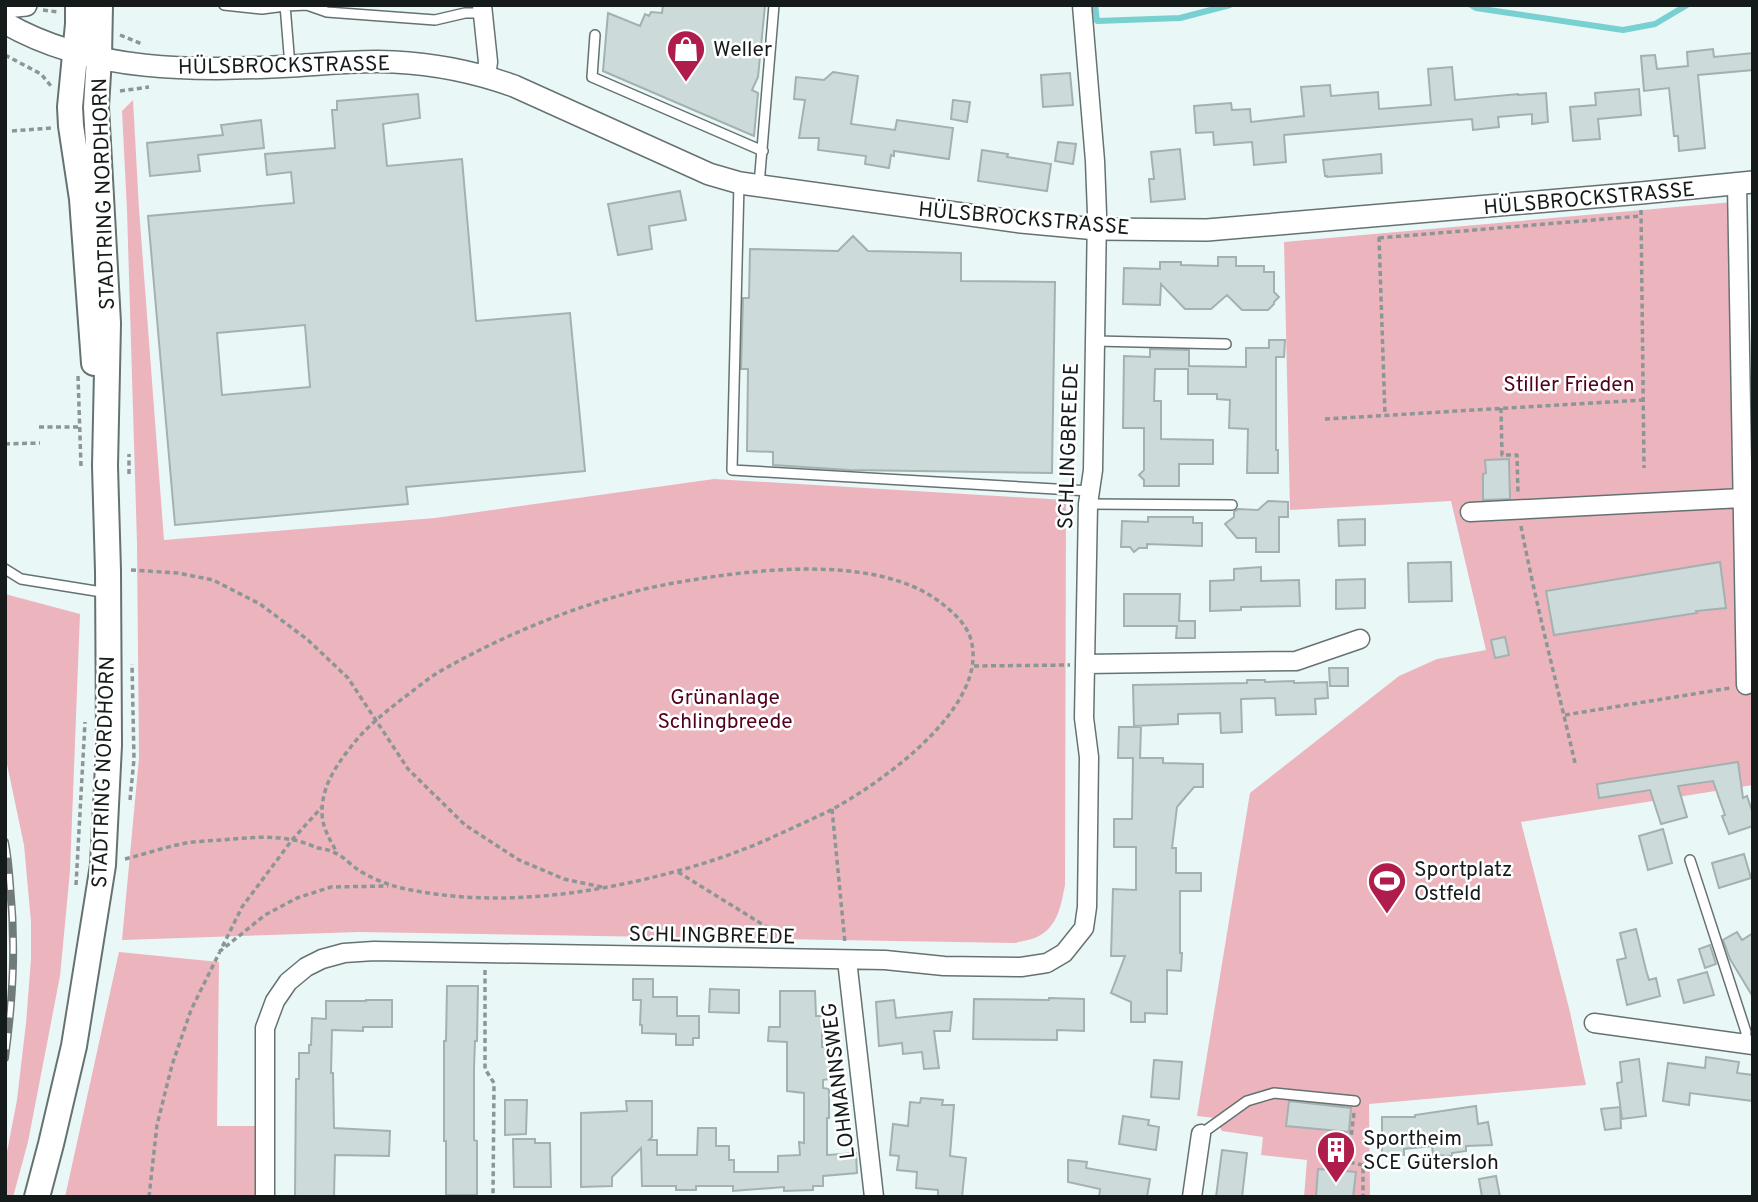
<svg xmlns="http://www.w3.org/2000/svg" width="1758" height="1202" font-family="Overpass,sans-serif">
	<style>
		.green { fill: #ecb5bd }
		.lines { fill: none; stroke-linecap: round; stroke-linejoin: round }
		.stream { stroke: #79d0d0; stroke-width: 6 }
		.building { fill: #ccdada; stroke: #a4b1b1; stroke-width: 2; fill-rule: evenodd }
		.service-casing { stroke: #667272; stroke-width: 12 }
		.minor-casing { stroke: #667272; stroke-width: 21 }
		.tertiary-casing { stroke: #667272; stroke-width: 24 }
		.secondary-casing { stroke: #667272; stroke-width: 28 }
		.path { stroke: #8c9696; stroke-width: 3.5; stroke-dasharray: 5 3.5; stroke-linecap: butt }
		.service { stroke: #fff; stroke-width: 9 }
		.minor { stroke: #fff; stroke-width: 18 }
		.tertiary { stroke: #fff; stroke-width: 21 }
		.secondary { stroke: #fff; stroke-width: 24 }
		.rail-casing { stroke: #717a7a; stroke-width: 8 }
		.rail { stroke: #fff; stroke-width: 5; stroke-dasharray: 16; stroke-linecap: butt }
		.labels { text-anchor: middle; stroke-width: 5; stroke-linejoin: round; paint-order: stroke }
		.poi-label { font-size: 21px; fill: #151a1a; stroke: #fff; text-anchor: start }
		.street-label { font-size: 21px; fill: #151a1a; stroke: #fff }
		.park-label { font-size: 21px; fill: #53001d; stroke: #fff }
	</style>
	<rect width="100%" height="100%" fill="#e9f7f7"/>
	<path class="green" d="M133,100L139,209L164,540L435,518L714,479L1066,500L1065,885C1061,905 1058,927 1037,937C1031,940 1022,941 1015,943L359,932L122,940L139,758L137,543L127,210L122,111Z
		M1733,202L1737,477L1753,475V785L1521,822L1569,1008L1586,1085L1369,1104L1370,1197H1304L1307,1160L1261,1155L1263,1137L1222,1131L1215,1118L1197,1116L1250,793L1399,676L1437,659L1486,650L1451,501L1290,510L1284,242Z
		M5,594L80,614L70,871L60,976L28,1142L13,1197H5V1162L17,1100L26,1023L31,959V922L24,845L5,755Z
		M119,952L219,962L217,1126H255L257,1197H65Z"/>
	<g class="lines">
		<path class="stream" d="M1095,5L1097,21L1180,18L1230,5
			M1471,5L1476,8L1623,30L1655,24L1687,5"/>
	</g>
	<path class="building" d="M663,5H765L758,77L752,90L758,93L754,136L603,71L608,13L640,26L645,14L649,16L651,12L662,13Z
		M1713,49L1714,57L1753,53V70L1698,75L1705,148L1679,151L1678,136H1674L1669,88L1644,91L1641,56L1655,55L1657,69L1688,66L1687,52Z
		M1452,67L1455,100L1518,94V95L1546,93L1548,122L1532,124V114L1498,117L1499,127L1473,130L1472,119L1284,135L1286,162L1254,165L1252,142L1214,145L1213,132L1196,133L1194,106L1231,103L1232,110L1250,109L1251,122L1304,116L1301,87L1330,85L1331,96L1378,92L1379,109L1431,105L1428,69Z
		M833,72L858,76L851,124L895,130L897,120L953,128L949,159L894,151V156L891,155L889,168L865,164L866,156L818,150L819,138H799L805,100L794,99L796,77L824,80Z
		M1070,73L1073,105L1043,107L1041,75Z
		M1639,89L1641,115L1598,119L1600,139L1573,141L1570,107L1596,105L1595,93Z
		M418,94L420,118L383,124L387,166L462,159L476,321L570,313L585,471L406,487L408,504L175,525L148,216L294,203L291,172L267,175L265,154L335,148L332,110H337V101ZM305,325L310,387L222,395L217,333Z
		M953,100L970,102L967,122L951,119Z
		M261,120L264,148L198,155L200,171L150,176L147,143L223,135L221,125Z
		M1058,142L1076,144L1073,164L1055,161Z
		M1180,149L1185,199L1151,202L1149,179H1154L1151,152Z
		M982,150L1008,154L1007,157L1051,164L1047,191L978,181Z
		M1381,154L1382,173L1327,177V176H1325L1323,160Z
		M680,191L686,220L649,226L652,249L618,255L608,204Z
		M853,236L868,251L961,253V281L1055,282L1052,473L849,470L773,465V452L747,451L748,369H741L743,298H749L750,249L838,251Z
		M1218,257H1236V266H1264V272H1274V292L1279,297L1274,302V304L1268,310H1242L1227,295L1211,309H1185L1161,284L1160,305L1123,304L1124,268L1160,269V262H1181V265L1218,266Z
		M1269,340H1285L1284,357H1276V450H1278V473H1247L1248,429L1229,428L1230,400L1217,399V394H1188V369H1155L1154,401H1161V439L1213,440V464H1179V486H1144V480L1139,475L1144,470V428H1123L1124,356L1150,357V349L1189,350V366L1246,367V348H1269Z
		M1509,459L1510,499L1483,500V474L1486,473L1485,460Z
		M1268,501L1288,502V517H1279V552H1256V538H1237L1225,524L1234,517V512L1238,509L1258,510Z
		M1148,517H1193V523H1202V546L1147,544V548H1139L1134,552L1130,547H1121L1122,521L1148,522Z
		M1365,519V545L1339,546L1338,520Z
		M1451,562L1452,601L1409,602L1408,563Z
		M1720,562L1726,608L1696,611L1697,613L1554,635L1546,591Z
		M1261,567V581L1299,580L1300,606L1241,607V610L1210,611V581L1234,580V569Z
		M1365,579V608L1336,609V580Z
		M1124,594H1180L1179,621H1195V638H1176L1177,626H1124Z
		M1505,637L1509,655L1495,658L1491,640Z
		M1329,668H1348V686H1330Z
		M1247,680H1265V682L1294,681V683L1327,682L1328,698L1315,699L1316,714L1276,715L1275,698L1241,699L1242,732L1221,733L1220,713L1178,714V724L1134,726L1133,685L1247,683Z
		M1119,727H1141L1140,758H1163V763L1203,764V787H1194L1177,807L1172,848H1176V873H1201V891H1180V953H1182L1181,971L1167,970V1014L1145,1013V1022H1131V1002L1111,993L1125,956H1111L1113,889L1136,890V847H1114V819H1132L1133,758H1118Z
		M1738,762L1743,798L1747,796L1753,814V826L1729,834L1722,816L1725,815L1713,781L1678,786L1687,817L1661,824L1650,790L1599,798L1597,784Z
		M1663,829L1672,863L1648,870L1639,836Z
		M1744,854L1751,878L1719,888L1712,863Z
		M1636,929L1646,970L1649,980L1656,978L1660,996L1627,1005L1617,960L1626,958L1620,933Z
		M1737,932L1742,940L1753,933V997L1730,959L1723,940Z
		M1710,945L1716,964L1705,968L1699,949Z
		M1707,972L1714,995L1684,1003L1678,980Z
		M633,979H653V997H677V1016H699V1038H693V1045H676V1034L642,1033V1025H640L641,1000H633Z
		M447,986H478L477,1041H475L474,1068V1140L477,1141V1195H446V1141H444V1041H446Z
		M710,989L739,990V1013L709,1012Z
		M780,991H815L816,1016H822V1047H832L829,1079L823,1080V1088L829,1089V1118H827V1155L856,1153L857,1173L823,1176V1186H813V1190L784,1191V1187L733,1191V1186H696V1190H676V1186H642L641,1148L612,1177V1186L581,1187V1113L627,1111L626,1101H652V1137L649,1140H657V1155H697L698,1128H716V1146H729V1160H734V1172H778V1156L800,1155L799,1142L804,1143V1093L787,1091V1042L768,1041L769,1027H780Z
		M1049,998L1084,999V1031L1057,1030V1040L973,1039L974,999L1049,1000Z
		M366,1000H392V1027H363V1031L332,1030L331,1073H333L334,1128L390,1131L389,1156L335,1155L334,1197H295L296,1079H299V1053H309V1045H311L312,1018L326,1019V1001H366Z
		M894,1000L896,1018L952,1012L950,1031H934L939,1068L924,1069L922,1052L903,1054L902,1043L879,1046L876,1002Z
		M1706,1057L1739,1062L1737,1073L1753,1075V1101L1690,1093L1689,1105L1663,1101L1668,1063L1705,1068Z
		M1639,1059L1646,1116L1622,1119L1617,1083L1622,1082L1620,1062Z
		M1154,1060L1182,1062L1179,1099L1151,1097Z
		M921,1098L943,1100L942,1105H954L950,1156L966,1158L962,1197H938V1190L916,1188L917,1172L897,1170L899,1156L890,1155L893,1124L908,1126L910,1102L920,1103Z
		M505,1100H527L526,1134L505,1135Z
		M1289,1101L1351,1108L1349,1132L1286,1126Z
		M1476,1106L1478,1124L1488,1122L1492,1145L1466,1146V1151L1452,1153V1156L1433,1155L1432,1146L1404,1149V1155L1382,1154V1117H1415V1115Z
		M1620,1107L1621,1128L1605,1130L1601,1109Z
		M1123,1116L1149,1120L1148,1125L1159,1127L1156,1150L1119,1144Z
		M513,1139H535V1143H550L551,1187H514Z
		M1222,1150L1247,1153L1242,1197H1216Z
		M1068,1160L1087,1162L1086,1168L1150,1179L1147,1197H1099L1100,1189L1068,1182Z
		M1318,1169L1356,1172L1353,1197H1316Z
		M1496,1176L1500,1197H1482L1479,1179Z"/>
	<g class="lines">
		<g class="service-casing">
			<path id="service" d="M224,5L262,9L285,6L307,5L327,12L435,20L465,13H483
				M285,5L290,66
				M595,35L592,77L763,151
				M739,183L732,470L1090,491
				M759,185L774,5
				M1095,341L1226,344
				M1088,504L1232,505
				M5,569L21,579L108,593
				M1690,860L1746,1032L1745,1044
				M1201,1134L1247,1101L1274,1093L1355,1101"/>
		</g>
		<g class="minor-casing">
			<path id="minor" d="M482,5L488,62L486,76
				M1737,184L1746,685
				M1470,512L1742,498
				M1086,664L1296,661L1360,639
				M847,960L874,1197
				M1594,1023L1753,1045
				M265,1197V1028L275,1001L288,982L306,967L322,959L344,953L374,951L885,960L944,966L1021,967L1047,963L1064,953L1084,928L1087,907L1089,757L1084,718L1088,504L1093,470L1097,214L1095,161L1082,5
				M1192,1197L1201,1134"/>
		</g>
		<g class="tertiary-casing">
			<path id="tertiary" d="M5,7L26,5
				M5,23C92,73 195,71 292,66C326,64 360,60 394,62C436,64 475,72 514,86L709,174L740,183L1021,222L1097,229L1207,230L1641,193L1753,182"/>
		</g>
		<g class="secondary-casing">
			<path id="secondary" d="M78,5V24L70,107L71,126L82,199L94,363
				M37,1197L51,1144L74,1046L103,865L109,745L108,571L105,466L108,323L96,107L99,57L100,5"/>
		</g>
		<path class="path" d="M43,10L58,12
			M120,35L142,44
			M5,55L41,74L51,86
			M120,91L149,87
			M12,131L51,128
			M1641,210L1644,468
			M1379,237L1385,415
			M1379,238L1641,216
			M78,376L81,466
			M1501,408L1502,455H1517L1518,494
			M1325,419L1642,400
			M39,427H80
			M5,444L40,443
			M129,474V454
			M1521,526C1536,605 1557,684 1575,763
			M131,570L178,573L213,580L260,604L308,640L348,678L408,769L465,825L519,860L564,879L602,887
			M974,666L1070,665
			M1565,715L1730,688
			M130,800L134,759L132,664
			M832,809L845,943
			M125,859C145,854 165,847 186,843C197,841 210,841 221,840C245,838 269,835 293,840C301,841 310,845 318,848C324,849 330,850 335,853C343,856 350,864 357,869C368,877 384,883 397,887C474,905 552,899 628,883C674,873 720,860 764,841C786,831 808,821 829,811C880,784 985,710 972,644C969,626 954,613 940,602C877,554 754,569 680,582C601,595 515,629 446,668C430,676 416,689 402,699C383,714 365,728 350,748C335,767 322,787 322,812C322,828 330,839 337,853
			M678,872L786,939
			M76,885L85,722
			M219,952L265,915L297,898L331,887L388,886
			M485,970V1069L494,1083L493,1197
			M1354,1113L1348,1162L1363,1165V1197
			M149,1197L157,1125L172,1065L191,1010L242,907L292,840L322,807"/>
		<use href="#service" class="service"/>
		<use href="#minor" class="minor"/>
		<use href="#tertiary" class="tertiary"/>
		<use href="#secondary" class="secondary"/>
		<g class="rail-casing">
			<path id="rail" d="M5,842C8,856 9,871 10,885C16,946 13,998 5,1058"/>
		</g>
		<use href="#rail" class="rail"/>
	</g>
	<defs>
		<g id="shop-pin" transform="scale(2.0125)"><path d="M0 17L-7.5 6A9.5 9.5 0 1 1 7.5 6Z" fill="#af1d4c" stroke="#fff"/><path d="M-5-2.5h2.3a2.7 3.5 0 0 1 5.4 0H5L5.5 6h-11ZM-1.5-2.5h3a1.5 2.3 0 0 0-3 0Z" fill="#fff"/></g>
		<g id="stadium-pin" transform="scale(2.0125)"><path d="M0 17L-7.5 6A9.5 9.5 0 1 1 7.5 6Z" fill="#af1d4c" stroke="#fff"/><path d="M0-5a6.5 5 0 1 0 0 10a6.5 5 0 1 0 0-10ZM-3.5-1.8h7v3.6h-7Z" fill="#fff"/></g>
		<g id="building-pin" transform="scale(2.0125)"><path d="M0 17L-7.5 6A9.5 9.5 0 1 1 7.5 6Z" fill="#af1d4c" stroke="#fff"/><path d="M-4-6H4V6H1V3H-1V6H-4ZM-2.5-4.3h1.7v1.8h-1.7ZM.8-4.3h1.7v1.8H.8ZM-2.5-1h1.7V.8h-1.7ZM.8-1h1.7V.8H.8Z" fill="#fff"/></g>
	</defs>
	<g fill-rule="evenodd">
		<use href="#shop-pin" x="686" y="49"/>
		<use href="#stadium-pin" x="1387" y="881"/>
		<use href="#building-pin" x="1336" y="1150"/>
	</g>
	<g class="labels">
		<g class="poi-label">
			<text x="713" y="56">Weller</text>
			<text x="1414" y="876">Sportplatz<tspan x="1414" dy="24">Ostfeld</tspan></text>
			<text x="1363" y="1145">Sportheim<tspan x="1363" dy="24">SCE Gütersloh</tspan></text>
		</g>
		<g class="street-label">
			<text transform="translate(284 65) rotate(-1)" y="7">HÜLSBROCKSTRASSE</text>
			<text transform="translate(103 194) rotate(-92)" y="7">STADTRING NORDHORN</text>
			<text transform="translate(1589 198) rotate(-5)" y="7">HÜLSBROCKSTRASSE</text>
			<text transform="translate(1024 218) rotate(5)" y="7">HÜLSBROCKSTRASSE</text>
			<text transform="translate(1068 446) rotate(-88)" y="7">SCHLINGBREEDE</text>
			<text transform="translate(103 772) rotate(-88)" y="7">STADTRING NORDHORN</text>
			<text transform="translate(712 935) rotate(1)" y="7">SCHLINGBREEDE</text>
			<text transform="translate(838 1081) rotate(-97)" y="7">LOHMANNSWEG</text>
		</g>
		<g class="park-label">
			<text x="1569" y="391">Stiller Frieden</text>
			<text x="725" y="704">Grünanlage<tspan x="725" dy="24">Schlingbreede</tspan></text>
		</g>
	</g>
	<rect width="1758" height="1202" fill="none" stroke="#151a1a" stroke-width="14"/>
</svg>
